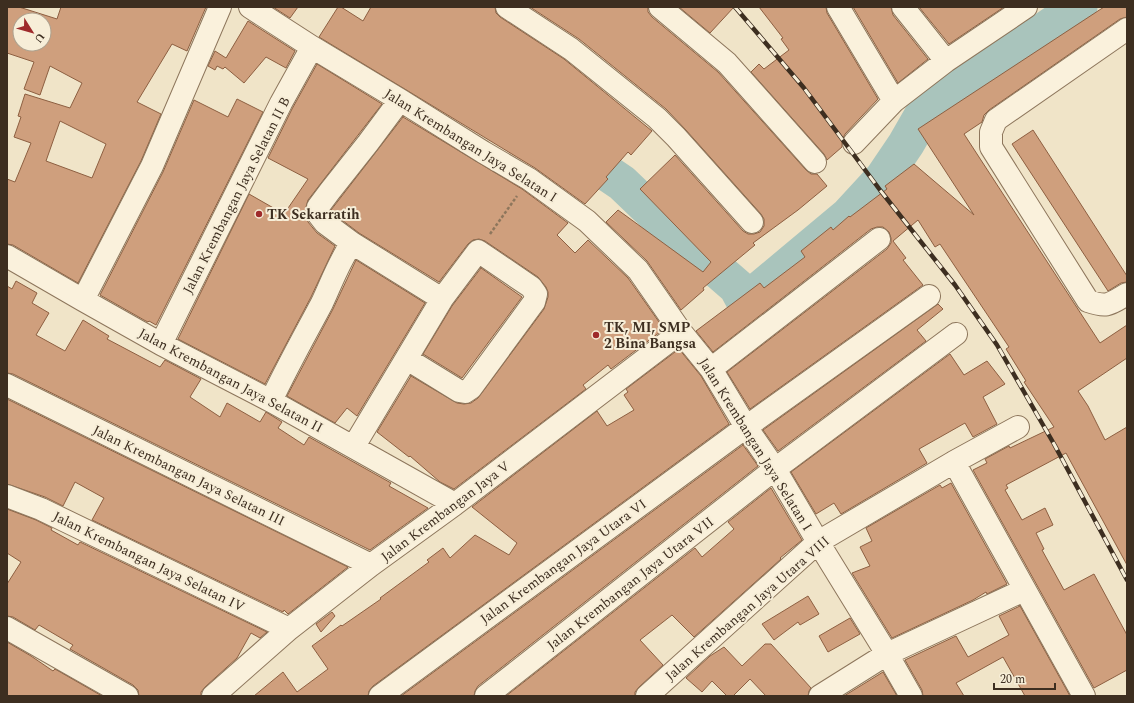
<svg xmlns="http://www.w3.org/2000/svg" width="1134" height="703" font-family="Spectral,serif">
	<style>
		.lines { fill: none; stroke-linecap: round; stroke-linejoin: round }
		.river { stroke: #a9c4bc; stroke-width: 37 }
		.building { fill: #cf9f7d; stroke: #8d5f41; fill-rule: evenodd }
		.minor-casing { stroke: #8d765c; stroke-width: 24 }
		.path { stroke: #8d765c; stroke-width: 2.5; stroke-dasharray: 3 2; stroke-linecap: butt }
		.minor { stroke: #faf1dc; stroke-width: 22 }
		.rail-casing { stroke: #3d2e20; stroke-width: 4.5 }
		.rail { stroke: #f7eed8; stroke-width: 3; stroke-dasharray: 9; stroke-linecap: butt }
		.poi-dot { fill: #9e2a2b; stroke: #f7eed8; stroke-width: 1.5 }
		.labels { text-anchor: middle; stroke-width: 4; stroke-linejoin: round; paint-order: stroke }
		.street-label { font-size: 14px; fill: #3d2e20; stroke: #f7eed8 }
		.poi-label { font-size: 14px; font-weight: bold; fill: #3d2e20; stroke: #f7eed8; text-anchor: start }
	</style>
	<rect width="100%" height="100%" fill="#f0e4c8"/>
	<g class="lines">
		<path class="river" d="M572,140L594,164L622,183L668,227L737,287L745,302L848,216L883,178L906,144L925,111L1079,7"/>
	</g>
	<path class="building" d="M7,7H19L57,19L61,7H206L187,51L172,44L137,102L161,114L141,161L78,283L13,245L7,244V179L15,182L31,143L14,137L21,117L18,116L25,94L70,108L82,83L50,66L40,95L24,89L34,62L7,53ZM20,20H44V44H20ZM60,121L106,144L92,178L46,161Z
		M273,7H298L290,18Z
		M338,7H341L363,21L371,7H495L496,13L500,17L564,59L652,131L631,155L628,152L606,177L608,179L585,204L535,168L319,37Z
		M530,7H648V12L652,17L718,72L806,170L811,174H817L827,186L798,210L753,243L755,245L703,288L704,290L681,310L647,261L606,222L618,210L703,272L711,262L640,189L675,155L743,231L748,234H754L760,232L764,226V219L761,214L685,129L666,109L579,39Z
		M679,7H734L710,33Z
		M759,7H826L827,13L878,99L845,134L842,140V147L827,160L824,154L751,72L759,64L764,69L789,50L781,39L783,38Z
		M853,7H891L893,15L928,59L898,83Z
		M919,7H1004L949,44Z
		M1104,7H1127V17L1120,19L989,110L984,115L982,122L964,134L1100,343L1127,325V358L1078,391L1088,406L1105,440L1127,427V565L1066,453L1006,485L1008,488L1005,490L1022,520L1045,508L1053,525L1036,533L1044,549L1042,550L1064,590L1094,574L1127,635V670L1094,688L973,470L987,463L985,459L1009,446L1010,448L1054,427L1024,382L1026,381L1006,349L1009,347L946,253L940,244L935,247L918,220L893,241L906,258L903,260L923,285L750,409L727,372L887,249L891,243V238L889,232L883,227H877L871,229L713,352L696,331L760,283L764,288L805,257L801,251L831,227L833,230L849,216L850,217L887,189L885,186L914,164L974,215L918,129Z
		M248,21L295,51L286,68L266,57L244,83L225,67L223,69L217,66L215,70L208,66L215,51L226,58Z
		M317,64L382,104L308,200L306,207V214L308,222L317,233L335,246L311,297L265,384L178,339L249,194L284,214L308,179L268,158L292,109Z
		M237,99L263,112L156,325L149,321L148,322L144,320L100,295L163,172L194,100L228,117Z
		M403,117L522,189L568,223L557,235L575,253L588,240L628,278L664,329L611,369L608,365L583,385L586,389L454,489L440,482L410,456L409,457L377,432L411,376L457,403L464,404L471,403L478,398L544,309L548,297V292L546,287L538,277L485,241L479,239L473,240L468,244L439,282L359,233L334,214L331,210Z
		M1033,130L1127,276V282L1121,283L1108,291L1012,144Z
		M356,260L425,303L357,416L347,408L335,423L287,396L333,309Z
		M481,268L522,297L462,378L423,354L452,306Z
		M16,281L37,293L32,303L49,313L36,335L65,351L83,320L109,336L107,339L160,367L165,360L201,379L190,397L220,417L227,403L260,422L266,412L282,422L278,428L304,445L309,437L391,483L389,486L428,508L370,550L13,374L7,373V286L12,289Z
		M938,304L943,309L917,330L926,341L778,451L763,430Z
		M679,349L701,376L729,424L373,686L369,691L368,696H254L283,672L297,692L328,669L312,646L341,625L342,626L381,599L380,598L429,562L427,560L443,548L450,558L475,535L509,555L517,543L472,507L597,411L607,426L634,410L624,395L628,392L626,389Z
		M950,354L964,375L987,361L1005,384L983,397L997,424L973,437L965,423L919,449L927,463L841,514L834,503L816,514L791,472Z
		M7,399L348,567L288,614L284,610L283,612L92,520L104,498L75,482L63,506L45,497L7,484Z
		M743,445L758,466L478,686L475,691L474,696H401Z
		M951,483L1007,584L987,594L986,592L973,600L892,638L852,573L870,566L860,547L872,541L866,528L940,485L942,488Z
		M771,488L802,540L780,558L781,559L694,637L672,615L640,640L663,665L639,687L635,692V696H506L695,548L702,557L734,529L728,522Z
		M7,509L36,520L52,528L51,530L78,545L80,542L267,632L260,638L251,633L237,658L205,687L201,692V696H139L138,690L133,685L70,649L73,645L39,625L35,630L13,617L7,616V584L21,562L7,553Z
		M808,596L819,614L800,625L798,622L774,640L762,624Z
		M1020,606L1070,696H1025L1003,657L956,683L964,696H923L922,690L905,660L956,636L968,657L1009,635L999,616Z
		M332,612L335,616L321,632L316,624Z
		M850,618L860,634L828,652L819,636Z
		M7,642L31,656L53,671L55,669L102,696H7Z
		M765,644H771L811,688L809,691L808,696H766L750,679L733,696H727L712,681L702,692L686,678L710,656L724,647L742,666Z
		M883,672L897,696H844Z"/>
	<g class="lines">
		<g class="minor-casing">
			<path id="minor" d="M250,7L312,47L400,100L483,152L529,179L587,221L638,270L681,332L711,369L746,427L775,469L818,542L887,654L911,696
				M507,7L571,49L657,118L676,137L752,222
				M660,7L727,63L815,162
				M838,7L894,101
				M903,7L946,61
				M1127,29L996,120L991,132V147L1088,301C1108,308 1110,304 1127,294
				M400,100L368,143L330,191L318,207V214L325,223L352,243L442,299
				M854,143L894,101L946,61L1026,7
				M7,256L83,300L161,344L271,401L455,504
				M83,300L152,166L220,7
				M161,344L281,103L312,47
				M711,369L879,239
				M7,385L371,565
				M271,401C287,367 305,335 322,303C332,282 339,261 352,243
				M354,446L442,299L478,251L531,287L536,294L534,302L471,388L465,392L459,391L407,359
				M954,462L1084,696
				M7,496L41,509L289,629
				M7,628L127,696
				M213,696L289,629L371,565L455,504L681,332
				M380,696L746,427L929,296
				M486,696L771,472L956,334
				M647,696L818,542L954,462L1018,427
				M820,696L887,654L1024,590"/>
		</g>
		<path class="path" d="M490,234L517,196"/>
		<use href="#minor" class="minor"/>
		<g class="rail-casing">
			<path id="rail" d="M735,7L804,88L880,190L955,285L997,345L1054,444L1127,580"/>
		</g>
		<use href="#rail" class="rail"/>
	</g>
	<g class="poi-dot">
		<circle cx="259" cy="214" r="4"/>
		<circle cx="596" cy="335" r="4"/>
	</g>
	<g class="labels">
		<g class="street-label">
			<text transform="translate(471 145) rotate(32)" y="5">Jalan Krembangan Jaya Selatan I</text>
			<text transform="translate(236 195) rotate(-63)" y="5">Jalan Krembangan Jaya Selatan II B</text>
			<text transform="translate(231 380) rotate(28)" y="5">Jalan Krembangan Jaya Selatan II</text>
			<text transform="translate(756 444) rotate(58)" y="5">Jalan Krembangan Jaya Selatan I</text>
			<text transform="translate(189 475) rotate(26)" y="5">Jalan Krembangan Jaya Selatan III</text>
			<text transform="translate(445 511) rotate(-37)" y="5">Jalan Krembangan Jaya V</text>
			<text transform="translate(149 561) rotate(26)" y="5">Jalan Krembangan Jaya Selatan IV</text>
			<text transform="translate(563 561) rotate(-36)" y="5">Jalan Krembangan Jaya Utara VI</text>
			<text transform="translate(630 583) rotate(-38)" y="5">Jalan Krembangan Jaya Utara VII</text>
			<text transform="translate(747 608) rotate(-41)" y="5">Jalan Krembangan Jaya Utara VIII</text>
		</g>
		<g class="poi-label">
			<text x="267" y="219">TK Sekarratih</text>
			<text x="604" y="332">TK, MI, SMP<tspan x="604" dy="16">2 Bina Bangsa</tspan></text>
		</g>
	</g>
	<rect width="1134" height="703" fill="none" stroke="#3d2e20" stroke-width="16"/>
	<g transform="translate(32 32) rotate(127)"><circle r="19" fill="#f7eed8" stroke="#ada18e"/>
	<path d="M0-3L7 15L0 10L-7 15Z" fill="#9e2a2b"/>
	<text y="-6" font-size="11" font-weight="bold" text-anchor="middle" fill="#3d2e20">U</text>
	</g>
	<path d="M994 683v6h61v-6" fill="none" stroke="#3d2e20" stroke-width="2"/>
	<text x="1000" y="683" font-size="12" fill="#3d2e20" stroke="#f7eed8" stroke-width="3" paint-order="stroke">20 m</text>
</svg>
